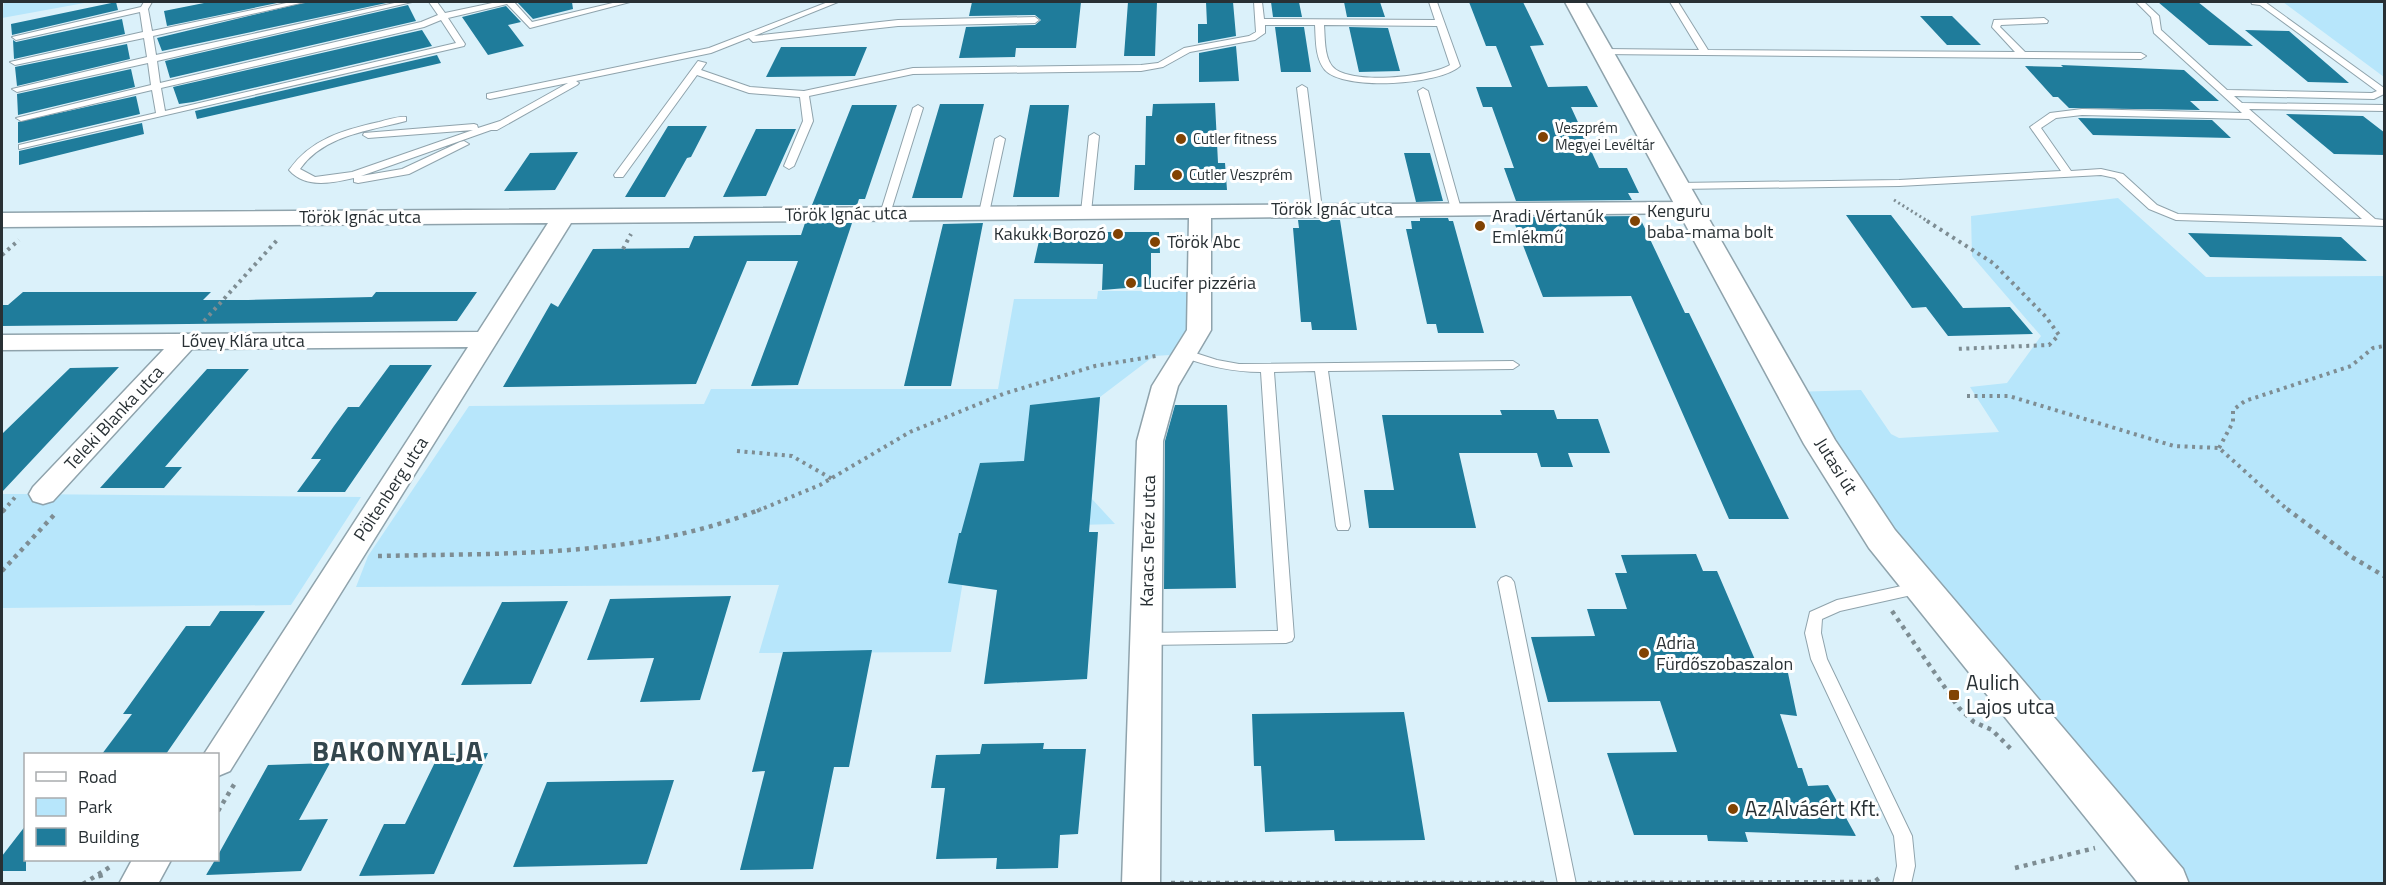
<svg xmlns="http://www.w3.org/2000/svg" width="2386" height="885" font-family="'Titillium Web',sans-serif">
	<style>
		.green { fill: #b7e6fb }
		.building { fill: #1f7c9b }
		.lines { fill: none; stroke-linecap: round; stroke-linejoin: round }
		.service-casing { stroke: #8fa3ac; stroke-width: 2 }
		.minor-casing { stroke: #8fa3ac; stroke-width: 3 }
		.tertiary-casing { stroke: #8fa3ac; stroke-width: 3 }
		.path-far2 { stroke: #7e8d93; stroke-width: 3; stroke-dasharray: 2 3; stroke-linecap: butt }
		.path-far1 { stroke: #7e8d93; stroke-width: 4; stroke-dasharray: 3 4.5; stroke-linecap: butt }
		.path { stroke: #7e8d93; stroke-width: 4.5; stroke-dasharray: 4 5; stroke-linecap: butt }
		.service { fill: #fff; fill-rule: evenodd }
		.minor { fill: #fff; fill-rule: evenodd }
		.tertiary { fill: #fff; fill-rule: evenodd }
		.poi-dot { fill: #814303; stroke: #fff; stroke-width: 2 }
		.labels { text-anchor: middle; stroke-width: 6; stroke-linejoin: round; paint-order: stroke }
		.far-poi-label { font-size: 15px; fill: #283034; stroke: #fff; text-anchor: start }
		.street-label { font-size: 18px; fill: #283034; stroke: #fff }
		.poi-label { font-size: 18px; fill: #283034; stroke: #fff; text-anchor: start }
		.near-poi-label { font-size: 21px; fill: #283034; stroke: #fff; text-anchor: start }
		.near-district-label { font-size: 28px; font-weight: bold; letter-spacing: 1.5px; fill: #34464d; stroke: #fff }
	</style>
	<rect width="100%" height="100%" fill="#dbf1fa"/>
	<path class="green" d="M4,2H90L2,18Z
		M2283,2H2384V77Z
		M2118,198L2206,277L2384,276V883H2171L2149,865L1790,392L1861,390L1891,434L1899,438L1999,432L1970,387L2007,383L2041,336L1972,256L1971,216Z
		M1098,291H1200L1186,354L1154,356L1100,397L1092,499L1115,524L972,528L951,652L759,653L779,585L356,587L368,556L469,406L704,404L711,389H998L1014,299H1097Z
		M2,494H19L361,497L291,605L2,608Z"/>
	<path class="building" d="M116,2L118,10L12,35L11,24Z
		M209,2H282L167,26L164,11Z
		M307,2H391L162,51L157,38Z
		M517,2H572L573,9L533,19Z
		M972,2H1081L1076,48H1016L1015,57L959,58L966,27L1035,25L1041,20L1035,15L969,16Z
		M1128,2H1157L1155,56H1124Z
		M1206,2H1233L1236,36L1198,43V24H1207Z
		M1271,2H1299L1302,17H1273Z
		M1344,2H1380L1385,17H1347Z
		M1469,2H1523L1544,45L1530,46L1548,87L1587,86L1598,107H1571L1599,168H1627L1639,193H1628L1632,200L1516,201L1504,168H1514L1492,107H1483L1476,87H1512L1496,46H1486Z
		M2158,2H2198L2253,46L2209,45Z
		M408,5L416,21L170,78L165,61Z
		M506,6L521,22L508,25L524,46L488,55L462,17Z
		M1920,16H1952L1981,45H1947Z
		M122,19L125,34L14,59L13,40L16,42Z
		M1275,27H1304L1311,72H1281Z
		M1349,27L1388,28L1400,71L1359,72Z
		M422,30L432,46L193,102L179,104L173,87Z
		M2245,30L2289,31L2349,83L2308,82Z
		M127,44L130,59L17,86L15,67Z
		M1236,46L1239,81L1199,82V53Z
		M781,47H867L855,76L766,77Z
		M437,55L441,63L197,119L195,111Z
		M2061,65L2184,70L2219,101H2190L2200,110L2069,108L2058,97H2053L2025,66L2063,67Z
		M131,69L135,87L18,115L17,94Z
		M136,96L140,114L18,143V122Z
		M1215,103L1218,163H1225L1227,190H1134L1135,165H1145L1146,116H1152L1153,104Z
		M940,104H984L962,198H912Z
		M852,105H897L865,199H859L857,205H812Z
		M1030,105H1069L1059,197H1013Z
		M2286,114L2363,116L2385,133V155L2334,154Z
		M2078,118L2212,120L2231,138L2093,135Z
		M142,123L144,134L19,165V151Z
		M668,126H707L691,157L687,158L665,197H625Z
		M756,129H796L766,196L723,197Z
		M578,152L555,190L504,191L530,153Z
		M1404,153H1430L1443,201L1416,202Z
		M1846,215H1891L1963,308L2010,307L2033,334L1948,336L1926,307L1912,308Z
		M1639,216L1685,313H1689L1789,519H1729L1631,296L1543,297L1514,222H1523L1522,217Z
		M1420,218H1448L1449,221H1453L1484,333H1438L1436,324H1427L1406,229H1412L1411,221H1420Z
		M1298,220H1340L1357,330H1312L1311,322H1301L1293,228H1299Z
		M805,223H852L798,385L751,386L798,261H747L696,384L503,387L551,303L558,307L593,249L689,248L694,236L801,235Z
		M983,223L951,386H904L943,224Z
		M1041,232H1159L1160,253H1151V286L1102,290L1103,264L1034,263Z
		M2188,233L2341,237L2367,261L2210,257Z
		M23,292H211L203,300H248L372,297L376,292H477L457,321L2,326V305H8Z
		M390,365H432L345,492H297L321,459H311L334,426L348,407H359Z
		M119,367L2,492V434L70,368Z
		M207,369H249L165,467H182L164,488H100Z
		M1100,397L1089,532H1098L1087,679L984,684L997,590L948,583L959,533H961L980,463L1024,461L1030,405Z
		M1175,405H1227L1236,588L1164,589L1165,441Z
		M1500,410H1554L1557,419H1598L1610,453H1568L1573,467H1541L1537,453H1459L1476,528H1369L1364,490H1394L1382,415H1502Z
		M1696,554L1703,571H1717L1759,669L1788,673L1797,716L1780,714L1798,768H1802L1808,786L1828,785L1856,836L1745,832L1748,842L1708,841L1707,835H1634L1607,753L1677,752L1660,701L1548,702L1531,637L1595,636L1587,609H1627L1615,573H1627L1621,555Z
		M731,596L700,700L640,702L654,658L587,660L610,599Z
		M568,601L531,684L461,685L502,602Z
		M220,611H265L166,754H102L132,714H123L186,626H210Z
		M872,650L849,767H834L813,869L740,870L765,771L752,772L783,652Z
		M1404,712L1425,840L1335,841L1334,830L1265,832L1261,766H1254L1252,714Z
		M1044,743L1043,749H1086L1078,834L1060,835L1058,868L996,869L997,858L936,859L945,788H931L936,755L980,754L982,744Z
		M488,753L434,874L359,876L384,824H405L439,754Z
		M330,763L299,820L328,819L301,871L206,875L215,860H218V855L268,765Z
		M674,780L647,864L513,867L547,782Z
		M26,825V871H2V856Z"/>
	<g class="lines">
		<g class="service-casing">
			<path id="service" d="M144,2H152L148,9L152,31L291,2H305L153,36L156,55L399,2H412L157,61L160,83L421,22L438,15L429,2H437L445,13L497,2H514L532,22L617,2H630L530,28L507,4L448,18L465,44L464,46L19,149V145L156,113L152,90L21,121L16,118L151,85L148,63L17,92L12,89L147,57L144,38L15,65L10,62L143,32L140,12L16,40L12,37L141,7ZM441,20L456,43L165,111L161,88L424,27Z
				M828,2H838L754,36L898,20L1035,17L1039,20L1035,23L898,26L753,42L749,38L711,53L576,81L579,83L577,85L497,130H491L361,176L402,169L460,142L464,141L469,144L409,174L358,183L354,182V178C332,183 306,189 289,170C311,139 343,130 379,122C387,120 398,116 406,117V121C369,131 324,135 300,169L315,177L352,172L473,130L368,138L363,135L364,133L474,124L477,125L478,128L500,121L568,83L490,99L487,98V94L709,48Z
				M1254,2H1262L1264,19L1435,20L1429,2H1437L1460,66C1440,85 1344,91 1325,70C1315,58 1316,40 1315,25H1265V33L1255,40L1190,52L1163,67L1141,71L913,74L809,96L813,121L794,166L789,169L784,166L803,121L800,97L749,93L697,75L623,177H615L614,175L698,61L706,63L701,70L750,87L804,91L913,68L1141,65L1158,63L1184,48L1249,36L1256,32ZM1324,25L1437,26L1450,65C1430,77 1348,86 1332,66C1324,56 1325,37 1324,25Z
				M1670,2H1678L1708,50L2015,52L1992,27L1994,20L2044,18L2048,21L2047,23L2001,25L2000,27L2025,52L2141,53L2146,56L2141,59L1601,54L1599,52L1604,49L1699,50Z
				M2136,2H2144L2159,16L2161,30L2227,90L2372,93L2377,91L2260,5L2252,4L2251,2H2265L2384,88V94L2374,99L2234,96L2242,103L2384,105V111L2249,109L2375,219L2384,220V226L2176,220L2149,209L2115,178L2101,175L1899,186L1678,189L1673,186L1678,183L1899,180L2061,171L2030,127L2050,113L2082,109L2242,113L2154,33L2151,17ZM2082,115L2249,119L2362,219L2178,214L2157,205L2123,174L2101,169L2071,171L2041,128L2056,118Z
				M1302,85L1307,88L1322,209L1317,212L1312,209L1297,88Z
				M1423,88L1428,91L1461,209L1460,211L1456,212L1451,209L1418,91Z
				M918,105L923,108L890,214L889,216H881L880,214L913,108Z
				M1094,133L1099,136L1091,212L1086,215L1081,212L1089,136Z
				M1000,136L1005,139L989,213L984,216L979,213L995,139Z
				M1186,350L1217,360L1239,364L1513,361L1519,365L1513,369L1328,371L1350,526L1348,530H1338L1336,526L1315,371L1274,372L1294,637L1292,641L1286,643L1146,645L1140,643L1138,639L1140,635L1146,633L1278,631L1261,372C1232,372 1209,366 1182,357L1180,354Z
				M1506,576L1511,578L1514,582L1576,884H1558L1498,582L1501,578Z
				M1920,582L1925,584L1928,588L1925,592L1840,611L1822,619L1821,633L1827,659L1912,836L1915,866L1911,884H1893L1897,866L1894,836L1811,659L1805,633L1810,612L1837,600Z"/>
		</g>
		<g class="minor-casing">
			<path id="minor" d="M1690,202L1698,203L1701,208L1698,213L1211,218V330L1178,386L1163,441L1160,884H1122L1137,441L1152,386L1187,330L1189,218L571,223L230,771L218,776V754H204L206,751L468,347L192,349L53,501L43,504L33,501L29,494L33,487L164,349L2,350V335L478,332L548,223L2,227V213Z
				M132,860H171L158,884H119Z"/>
		</g>
		<g class="tertiary-casing">
			<path id="tertiary" d="M1565,2H1585L1835,440L1895,530L2183,869L2189,884H2139L1869,548L1804,444Z"/>
		</g>
		<path class="path-far2" d="M1894,200L1929,222"/>
		<path class="path-far1" d="M1927,221L1993,263L2046,317L2059,335L2049,345L1955,349
			M623,249L631,234
			M2,255L19,240
			M204,321L279,238
			M1967,396H2009L2174,446L2219,448L2289,511
			M2219,448L2233,422V410L2245,401L2351,366L2373,348L2384,346
			M737,451L792,456L832,479
			M3,511L17,495
			M757,511L820,485L910,432L1003,394L1095,366L1156,356"/>
		<path class="path" d="M2287,509L2350,556L2384,576
			M2,512L5,509
			M378,556C505,553 641,558 761,509
			M2,571L54,515
			M1892,611L1959,708L1974,722L1992,730L2013,751
			M218,811L235,783
			M2015,868L2095,848
			M100,874L103,884
			M1171,883H1545
			M1588,883L1874,882L1882,876
			M83,884L113,865"/>
		<use href="#service" class="service"/>
		<use href="#minor" class="minor"/>
		<use href="#tertiary" class="tertiary"/>
	</g>
	<g class="poi-dot">
		<circle cx="1543" cy="137" r="6"/>
		<circle cx="1181" cy="139" r="6"/>
		<circle cx="1177" cy="175" r="6"/>
		<circle cx="1635" cy="221" r="6"/>
		<circle cx="1480" cy="226" r="6"/>
		<circle cx="1118" cy="234" r="6"/>
		<circle cx="1155" cy="242" r="6"/>
		<circle cx="1131" cy="283" r="6"/>
		<circle cx="1644" cy="653" r="6"/>
		<rect x="1948" y="689" width="12" height="12" rx="3"/>
		<circle cx="1733" cy="809" r="6"/>
	</g>
	<g class="labels">
		<g class="far-poi-label">
			<text x="1555" y="133">Veszprém<tspan x="1555" dy="17">Megyei Levéltár</tspan></text>
			<text x="1193" y="144">Cutler fitness</text>
			<text x="1189" y="180">Cutler Veszprém</text>
		</g>
		<g class="street-label">
			<text x="1332" y="215">Török Ignác utca</text>
			<text transform="translate(846 214) rotate(-1)" y="6">Török Ignác utca</text>
			<text x="360" y="223">Török Ignác utca</text>
			<text x="243" y="347">Lővey Klára utca</text>
			<text transform="translate(114 418) rotate(-47)" y="6">Teleki Blanka utca</text>
			<text transform="translate(1836 466) rotate(58)" y="6">Jutasi út</text>
			<text transform="translate(391 489) rotate(-57)" y="6">Pöltenberg utca</text>
			<text transform="translate(1148 541) rotate(-89)" y="6">Karacs Teréz utca</text>
		</g>
		<g class="poi-label">
			<text x="1647" y="217">Kenguru<tspan x="1647" dy="21">baba-mama bolt</tspan></text>
			<text x="1492" y="222">Aradi Vértanúk<tspan x="1492" dy="21">Emlékmű</tspan></text>
			<text x="1106" y="240" text-anchor="end">Kakukk Borozó</text>
			<text x="1167" y="248">Török Abc</text>
			<text x="1143" y="289">Lucifer pizzéria</text>
			<text x="1656" y="649">Adria<tspan x="1656" dy="21">Fürdőszobaszalon</tspan></text>
		</g>
		<g class="near-poi-label">
			<text x="1966" y="690">Aulich<tspan x="1966" dy="24">Lajos utca</tspan></text>
			<text x="1745" y="816">Az Alvásért Kft.</text>
		</g>
		<g class="near-district-label">
			<text x="398" y="761">BAKONYALJA</text>
		</g>
	</g>
	<rect width="2386" height="885" fill="none" stroke="#283034" stroke-width="6"/>
	<rect x="24" y="753" width="195" height="108" fill="#ffffff" stroke="#a9acae" stroke-width="1.5"/>
	<rect x="36" y="772" width="30" height="9" fill="#ffffff" stroke="#a9acae" stroke-width="1.5"/>
	<text x="78" y="783" font-size="18" fill="#283034">Road</text>
	<rect x="36" y="798" width="30" height="18" fill="#b7e6fb" stroke="#a9acae" stroke-width="1.5"/>
	<text x="78" y="813" font-size="18" fill="#283034">Park</text>
	<rect x="36" y="828" width="30" height="18" fill="#1f7c9b" stroke="#a9acae" stroke-width="1.5"/>
	<text x="78" y="843" font-size="18" fill="#283034">Building</text>
</svg>
